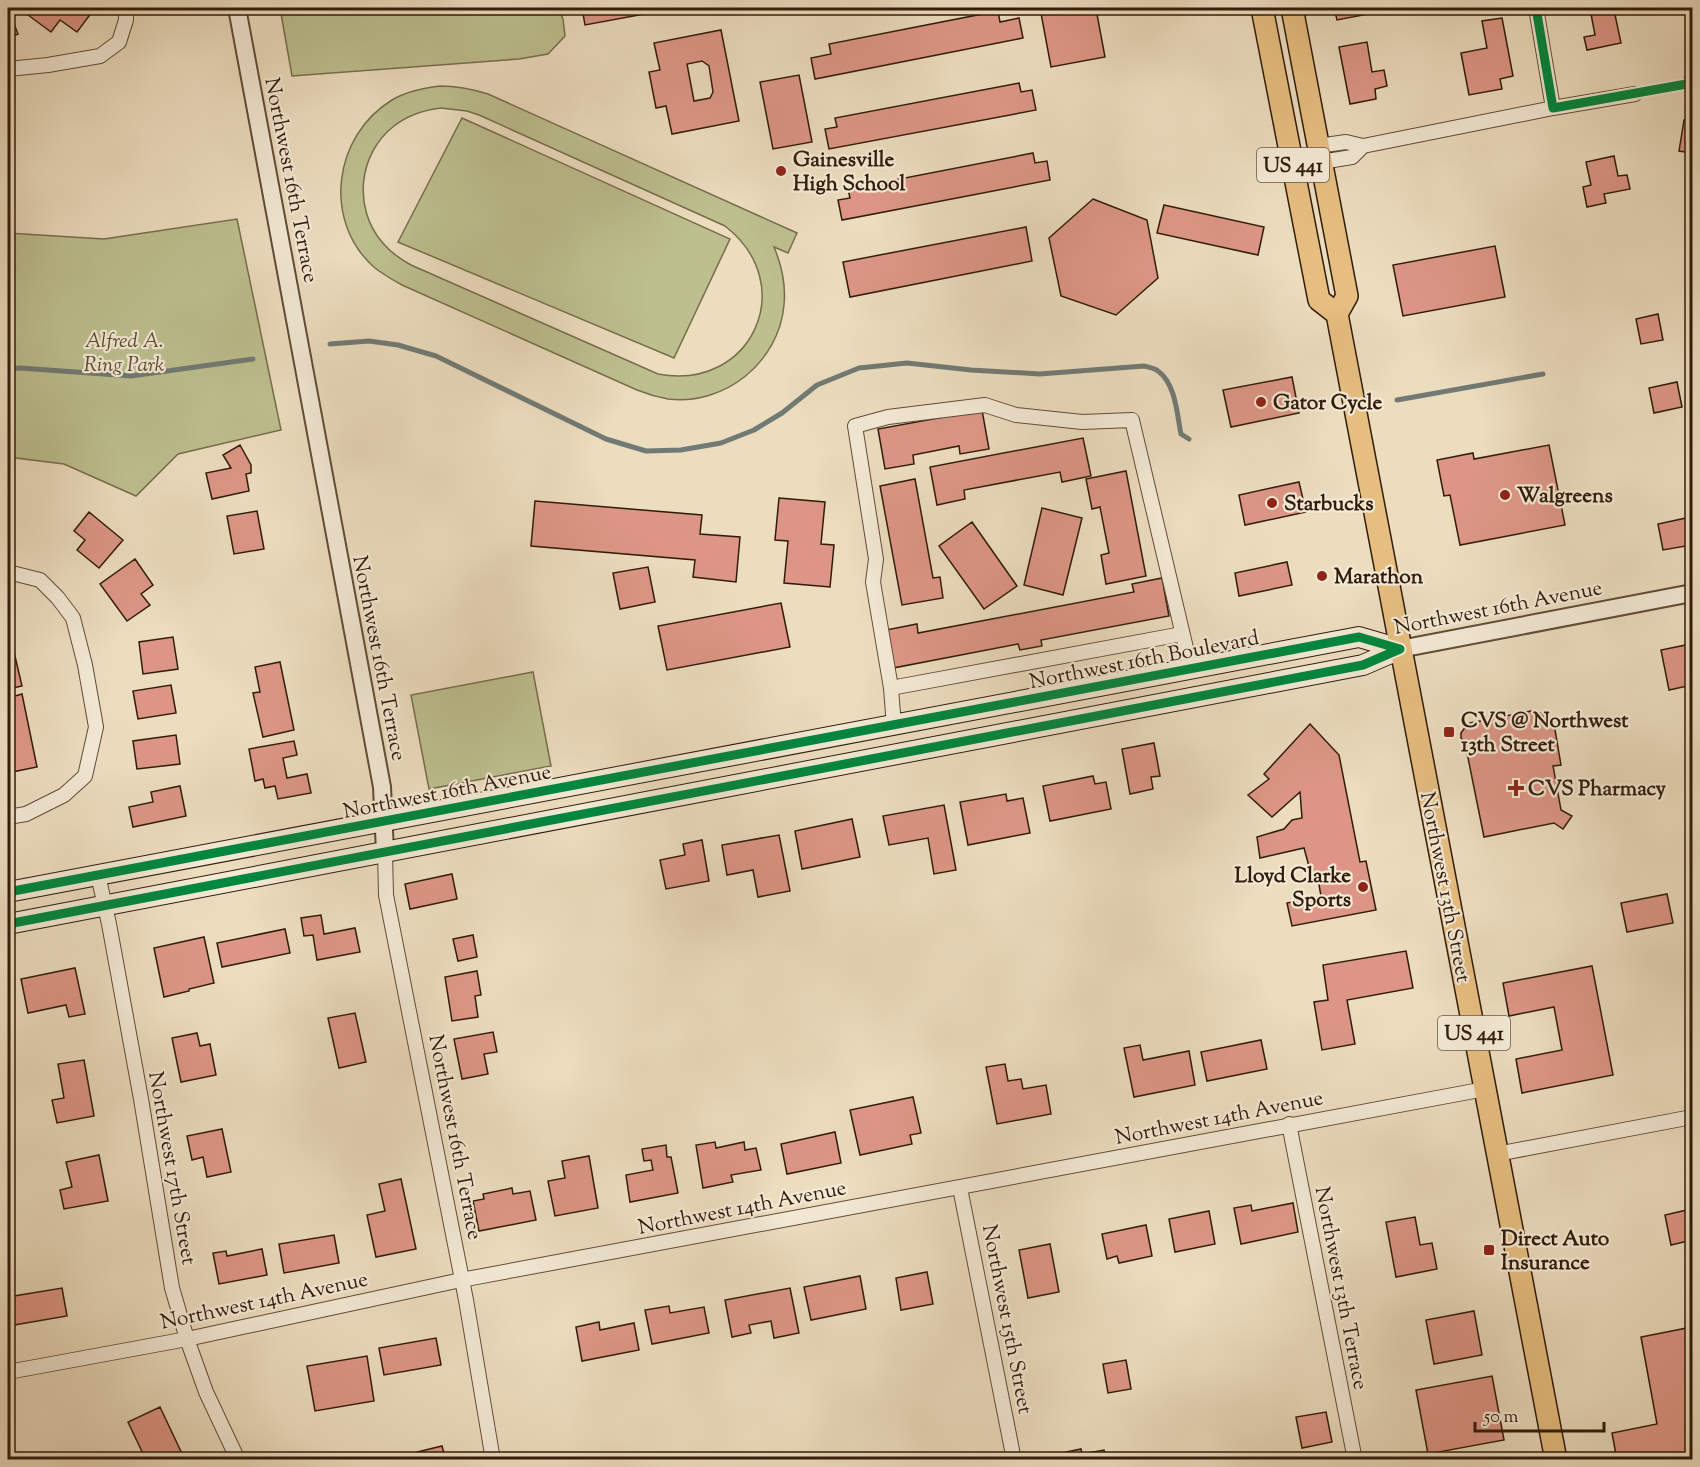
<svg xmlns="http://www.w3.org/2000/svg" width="1700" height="1467" font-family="'Sorts Mill Goudy',serif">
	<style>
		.green { fill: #bdbf8f; stroke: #776d4c; stroke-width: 1.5; fill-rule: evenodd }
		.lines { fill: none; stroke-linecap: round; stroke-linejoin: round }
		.stream { stroke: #717a74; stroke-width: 5 }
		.building { fill: #dd9686; stroke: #311b0a; stroke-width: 1.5; fill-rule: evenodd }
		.minor-casing { stroke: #604c37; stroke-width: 16 }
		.tertiary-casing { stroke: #604c37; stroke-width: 20 }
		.secondary-casing { stroke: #311b0a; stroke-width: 22 }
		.primary-casing { stroke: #311b0a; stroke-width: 24 }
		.minor { stroke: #f3e9d5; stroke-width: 14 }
		.tertiary { stroke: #f3e9d5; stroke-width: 16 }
		.secondary { stroke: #f3e9d5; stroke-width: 20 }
		.primary { stroke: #e6be80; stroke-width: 21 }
		.cycleway-casing { stroke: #f3e9d5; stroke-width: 13 }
		.cycleway { stroke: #00873e; stroke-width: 9 }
		.poi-dot { fill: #8f2418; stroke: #f3e9d5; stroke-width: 2 }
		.labels { text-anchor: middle; stroke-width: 4.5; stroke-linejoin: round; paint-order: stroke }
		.shield { fill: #f3e9d5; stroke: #6b5947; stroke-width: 1.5 }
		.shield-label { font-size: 20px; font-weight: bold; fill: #311b0a }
		.poi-label { font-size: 21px; font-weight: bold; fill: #311b0a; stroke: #f3e9d5; text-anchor: start }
		.street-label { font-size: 21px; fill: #311b0a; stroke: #f3e9d5 }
		.park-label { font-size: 21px; font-style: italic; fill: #5b4c32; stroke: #f3e9d5 }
	</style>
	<rect width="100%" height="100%" fill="#ecddbf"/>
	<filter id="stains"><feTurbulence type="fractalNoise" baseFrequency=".00333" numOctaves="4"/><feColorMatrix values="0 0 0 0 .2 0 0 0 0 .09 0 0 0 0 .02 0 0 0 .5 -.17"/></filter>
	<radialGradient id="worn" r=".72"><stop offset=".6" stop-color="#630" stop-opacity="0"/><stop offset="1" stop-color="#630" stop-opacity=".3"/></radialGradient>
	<path class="green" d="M280,8H558L563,19L565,36L548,54L519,59L292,76Z
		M440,86C457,86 472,89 488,94L797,233L788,253L774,247C782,266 786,285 784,305C779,362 725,406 668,399C657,397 647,394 637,390L402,285C393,280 384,275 375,268C322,222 333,136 392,100C407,91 423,88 440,86ZM441,108L467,111L479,115L725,226C801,285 751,392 658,374L411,265C400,259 390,252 382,242C353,208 358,154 394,126C408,115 424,110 441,108Z
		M462,118L730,239L674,358L398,242Z
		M237,219L281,430L178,454L136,496L64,464L8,457V233L104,239Z
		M533,672L551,766L429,789L411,695Z"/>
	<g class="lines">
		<path class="stream" d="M330,344L369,341L398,345L436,356L606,439L646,451L681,450L721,443L754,430L782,413L817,385L859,368L907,363L971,370L1040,374L1144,366C1149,367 1154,368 1158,371C1176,384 1177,415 1181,434L1189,439
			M8,369L20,368L131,376L253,359
			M1397,400L1543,374"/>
	</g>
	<path class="building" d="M8,8L18,34L8,38Z
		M21,8H95L77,32L60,20L51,32L20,9Z
		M582,8H677L585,25Z
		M1040,8H1103L1096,9L1105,57L1051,67Z
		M1334,8H1378L1379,12L1337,20Z
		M1614,10L1621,43L1587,50L1584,37L1595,35L1591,14Z
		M998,11L1000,22L1019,18L1023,38L815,79L811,58L831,54L829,44Z
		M1502,18L1513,76L1500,79L1502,89L1469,95L1461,53L1487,48L1482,21Z
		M721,30L739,121L672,134L666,106L656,108L649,72L660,70L654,43ZM702,61L709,66L713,92L710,98L694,101L687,64Z
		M1367,42L1372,72L1384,70L1387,86L1375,89L1376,99L1350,104L1339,47Z
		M799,75L812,142L773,149L760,82Z
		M1019,83L1021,92L1032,90L1036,110L829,149L825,129L837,127L835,118Z
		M1684,120L1692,121V153L1679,151Z
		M1033,153L1035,163L1047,161L1050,180L842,220L838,200L850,198L848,189Z
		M1614,156L1618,176L1627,175L1630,189L1604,194L1606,203L1587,207L1583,187L1591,185L1586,162Z
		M1093,199L1147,220L1158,278L1116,315L1061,296L1049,238Z
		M1164,205L1264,227L1258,255L1157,233Z
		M1026,227L1032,261L850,297L843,262Z
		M1495,246L1505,297L1403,316L1393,265Z
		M1658,314L1663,340L1641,344L1636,319Z
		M1292,377L1299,413L1231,427L1223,390Z
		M1677,382L1682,407L1654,413L1649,388Z
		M982,410L989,449L960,454L959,446L913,455L914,464L885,469L878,429Z
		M1083,438L1091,476L1062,482L1060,472L964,490L965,499L937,505L930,467Z
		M240,445L251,465V473L246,474L249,491L212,499L206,473L231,468L223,455Z
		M1549,445L1565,525L1460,545L1450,495L1444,496L1437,460L1473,453L1474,459Z
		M1126,471L1146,576L1106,584L1101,555L1109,553L1100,507L1092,509L1086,479Z
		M915,479L933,578L940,577L943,598L902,605L880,486Z
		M1299,482L1306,512L1245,525L1239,495Z
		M779,498L825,502L821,544L834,545L830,587L784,583L788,541L775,540Z
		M535,501L702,515L700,534L740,537L736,582L693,577L695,560L531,546Z
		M1042,508L1082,518L1063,595L1024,585Z
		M257,511L264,549L234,554L227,516Z
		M89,512L123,540L99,568L77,550L85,540L74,531Z
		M1686,518L1692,545L1663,550L1658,524Z
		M972,522L1017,586L984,609L939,546Z
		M135,559L153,585L141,594L150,605L127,621L100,584Z
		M1287,562L1292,585L1239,596L1235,573Z
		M648,567L655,602L620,609L613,573Z
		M1162,578L1169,616L1041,640L1042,646L1020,650L1018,644L893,668L886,630L917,624L918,633L1134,592L1132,584Z
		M781,603L790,647L667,670L658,626Z
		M10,635L22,686L8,689V636Z
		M173,637L178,669L143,674L139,642Z
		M1686,645L1692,676V685L1669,690L1661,650Z
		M280,662L294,730L263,737L253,693L260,692L255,667Z
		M171,685L176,713L138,719L133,691Z
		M22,694L37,767L12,772L8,749V698Z
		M1531,711L1540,713L1543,716L1546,726L1554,724L1561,765L1553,766L1561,810L1572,816L1563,829L1554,823L1484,837L1465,743L1461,738V733L1466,726L1470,723Z
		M1310,724L1339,755L1360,862L1366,861L1376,910L1292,926L1287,903L1321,896L1317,873L1311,874L1304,848L1260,858L1257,837L1284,829L1292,820L1302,818L1300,792L1272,817L1248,795L1269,779L1264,774Z
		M176,735L180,764L137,769L133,741Z
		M294,741L297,755L283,758L287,778L307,774L311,793L278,799L275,786L265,788L263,779L255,781L249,749Z
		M1154,743L1160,776L1151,777L1153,789L1130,794L1122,749Z
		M1093,776L1095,784L1106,782L1111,809L1050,821L1043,786Z
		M180,786L186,816L133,827L129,807L153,802L151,792Z
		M1006,794L1007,801L1023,798L1030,833L968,845L960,802Z
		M944,805L956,870L934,874L928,838L889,845L883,816Z
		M852,819L860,857L802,869L795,831Z
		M779,835L790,891L758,897L753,870L727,875L722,845Z
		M702,840L709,881L666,889L660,860L685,855L683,844Z
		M452,874L457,899L410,909L405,884Z
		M1667,894L1673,923L1627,932L1621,903Z
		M321,915L324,934L355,928L360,952L317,960L313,935L304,936L301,918Z
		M285,929L290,953L222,967L217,943Z
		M473,935L477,957L458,961L453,939Z
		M204,937L214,983L189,989V991L164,997L154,948Z
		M1406,951L1413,988L1347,1000L1355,1044L1322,1050L1314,1002L1328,1000L1323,965Z
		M1592,966L1613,1075L1522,1093L1516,1059L1562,1050L1554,1007L1509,1016L1503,983Z
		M75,968L85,1014L69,1017L66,1005L28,1013L21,979Z
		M477,971L481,995L475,996L478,1017L452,1021L445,977Z
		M355,1013L366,1062L339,1068L328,1018Z
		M493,1032L497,1052L484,1054L488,1074L462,1079L454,1039Z
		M197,1033L200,1046L210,1044L216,1075L181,1082L172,1038Z
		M1261,1040L1267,1069L1207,1081L1201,1052Z
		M1140,1045L1143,1060L1189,1051L1195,1085L1134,1097L1124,1048Z
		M84,1060L94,1116L57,1123L52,1100L64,1098L58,1064Z
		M1005,1064L1008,1081L1021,1079L1023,1089L1046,1085L1051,1114L997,1124L986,1067Z
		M913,1097L921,1133L910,1135L912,1144L860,1155L850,1110Z
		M222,1129L231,1172L207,1177L203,1157L192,1160L187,1136Z
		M835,1132L841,1163L787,1174L781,1144Z
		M715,1142L716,1148L744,1142L745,1150L756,1148L761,1170L731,1175L733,1182L703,1188L696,1145Z
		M666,1145L667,1157H671L678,1193L630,1202L626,1175L653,1170L651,1160L644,1161L642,1149Z
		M99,1155L108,1201L64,1209L60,1190L72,1187L66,1162Z
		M589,1156L598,1208L555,1216L548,1181L565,1178L562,1161Z
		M401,1179L416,1249L376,1257L367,1215L385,1211L379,1184Z
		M512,1188L513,1194L530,1191L536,1220L479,1231L473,1201L484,1199L483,1194Z
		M1293,1203L1298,1232L1241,1244L1234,1208L1251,1205L1252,1211Z
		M1691,1209L1692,1240L1671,1245L1665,1215Z
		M1209,1211L1215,1244L1175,1252L1169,1219Z
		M1415,1217L1420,1245L1432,1243L1437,1269L1396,1277L1386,1222Z
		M1146,1225L1152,1256L1119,1263L1117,1256L1107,1259L1102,1234Z
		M334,1235L339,1263L284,1273L279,1244Z
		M1050,1244L1059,1292L1028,1298L1019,1250Z
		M262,1249L267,1275L219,1284L213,1253L226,1251L227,1256Z
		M927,1272L933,1304L901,1310L896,1278Z
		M860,1276L866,1309L811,1320L804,1287Z
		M62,1288L67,1316L8,1326V1297Z
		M790,1288L799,1333L774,1338L771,1321L749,1325L751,1333L732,1337L725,1300Z
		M669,1306L670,1313L704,1307L709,1333L652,1344L645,1310Z
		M1474,1311L1482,1355L1434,1364L1426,1320Z
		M599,1322L600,1330L634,1323L639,1350L582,1361L576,1327Z
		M1692,1327V1454L1664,1460H1617L1612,1433L1657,1424L1641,1337Z
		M436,1338L441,1365L384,1375L379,1348Z
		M367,1356L374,1401L315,1411L307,1366Z
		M1126,1360L1131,1389L1108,1393L1103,1364Z
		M1492,1376L1504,1440L1428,1454L1416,1390Z
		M160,1407L184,1458L180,1460H146L128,1422Z
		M1326,1412L1332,1442L1302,1448L1296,1417Z
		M442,1446L446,1460H419L417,1452Z
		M1081,1449L1082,1454L1104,1450L1106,1456L1118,1454L1119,1460H1064L1067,1459L1066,1452Z"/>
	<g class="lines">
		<g class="minor-casing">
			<path id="minor" d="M1536,8L1553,108
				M8,69L48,65L100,56L119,42L126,20V8
				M1688,84L1692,83
				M1318,146L1346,142L1363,146L1553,108L1635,94
				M1321,162L1352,157L1363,146
				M8,572L40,580L58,598L73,618L85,665L96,727L85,776L64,795L26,814L8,817
				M891,688L1182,634
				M894,726L891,688L873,582L876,559L855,426L888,417L985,405L1016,415L1082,422L1132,420L1191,669
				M385,852L386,895L466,1300L493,1460
				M98,875L109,924L141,1099L172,1288L187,1339L206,1392L238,1460
				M1289,1124L1355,1460
				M1497,1154L1692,1117
				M960,1188L1014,1460
				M8,1372L187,1339L461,1280L1485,1089"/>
		</g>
		<g class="tertiary-casing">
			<path id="tertiary" d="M237,8L382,787L385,852
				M1400,649L1692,593"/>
		</g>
		<g class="secondary-casing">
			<path id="secondary" d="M8,892L1359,637L1400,649
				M8,924L1363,665L1400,649"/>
		</g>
		<g class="primary-casing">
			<path id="primary" d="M1262,8L1319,300L1337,314
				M1292,8L1347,296L1337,314L1556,1460"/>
		</g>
		<use href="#minor" class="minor"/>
		<use href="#tertiary" class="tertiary"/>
		<use href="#secondary" class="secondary"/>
		<use href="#primary" class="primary"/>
		<g class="cycleway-casing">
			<path id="cycleway" d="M1536,8L1553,108L1692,83
				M8,892L1359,637L1400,649
				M8,924L1363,665L1400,649"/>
		</g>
		<use href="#cycleway" class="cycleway"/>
	</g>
	<g class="poi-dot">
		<circle cx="781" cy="171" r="6"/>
		<circle cx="1261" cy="402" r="6"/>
		<circle cx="1505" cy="495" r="6"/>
		<circle cx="1272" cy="503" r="6"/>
		<circle cx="1322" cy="576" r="6"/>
		<rect x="1443" y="726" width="12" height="12" rx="3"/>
		<path d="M1513 779h6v6h6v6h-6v6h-6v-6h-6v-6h6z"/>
		<circle cx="1363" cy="887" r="6"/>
		<rect x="1483" y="1244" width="12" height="12" rx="3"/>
	</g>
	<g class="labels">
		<g class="shield">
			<rect x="1257" y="148" width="72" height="34" rx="4.5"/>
			<rect x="1438" y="1016" width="72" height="34" rx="4.5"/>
		</g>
		<g class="shield-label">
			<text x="1293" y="172">US 441</text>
			<text x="1474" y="1040">US 441</text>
		</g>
		<g class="poi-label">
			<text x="793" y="166">Gainesville<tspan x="793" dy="24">High School</tspan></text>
			<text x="1273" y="409">Gator Cycle</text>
			<text x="1517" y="502">Walgreens</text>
			<text x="1284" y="510">Starbucks</text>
			<text x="1334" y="583">Marathon</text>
			<text x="1461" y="727">CVS @ Northwest<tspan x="1461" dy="24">13th Street</tspan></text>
			<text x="1528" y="795">CVS Pharmacy</text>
			<text x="1351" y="882" text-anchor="end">Lloyd Clarke<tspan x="1351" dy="24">Sports</tspan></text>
			<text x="1501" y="1245">Direct Auto<tspan x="1501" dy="24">Insurance</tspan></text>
		</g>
		<g class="street-label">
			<text transform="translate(292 180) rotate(79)" y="7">Northwest 16th Terrace</text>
			<text transform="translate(1498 607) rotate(-11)" y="7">Northwest 16th Avenue</text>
			<text transform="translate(380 658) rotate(79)" y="7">Northwest 16th Terrace</text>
			<text transform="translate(1144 659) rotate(-11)" y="7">Northwest 16th Boulevard</text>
			<text transform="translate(447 791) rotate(-11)" y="7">Northwest 16th Avenue</text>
			<text transform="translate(1446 887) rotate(79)" y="7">Northwest 13th Street</text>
			<text transform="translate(1219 1117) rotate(-11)" y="7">Northwest 14th Avenue</text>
			<text transform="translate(456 1137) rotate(79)" y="7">Northwest 16th Terrace</text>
			<text transform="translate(173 1168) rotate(80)" y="7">Northwest 17th Street</text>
			<text transform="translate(742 1207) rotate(-11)" y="7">Northwest 14th Avenue</text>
			<text transform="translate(1342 1288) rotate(79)" y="7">Northwest 13th Terrace</text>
			<text transform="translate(264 1300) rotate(-12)" y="7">Northwest 14th Avenue</text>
			<text transform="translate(1008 1319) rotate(79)" y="7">Northwest 15th Street</text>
		</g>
		<g class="park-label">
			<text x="124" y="347">Alfred A.<tspan x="124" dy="24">Ring Park</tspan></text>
		</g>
	</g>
	<rect width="1700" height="1467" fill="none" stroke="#ecddbf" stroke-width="30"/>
	<rect x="9" y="9" width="1682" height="1449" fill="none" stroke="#311b0a" stroke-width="3"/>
	<rect x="15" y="15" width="1670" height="1437" fill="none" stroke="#311b0a" stroke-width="1.5"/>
	<path d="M1475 1422v9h129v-9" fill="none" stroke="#311b0a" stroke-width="3"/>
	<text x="1484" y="1422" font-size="18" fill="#311b0a" stroke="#f3e9d5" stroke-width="4.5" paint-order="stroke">50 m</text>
	<rect width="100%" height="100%" filter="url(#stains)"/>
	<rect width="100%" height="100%" fill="url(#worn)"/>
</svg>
